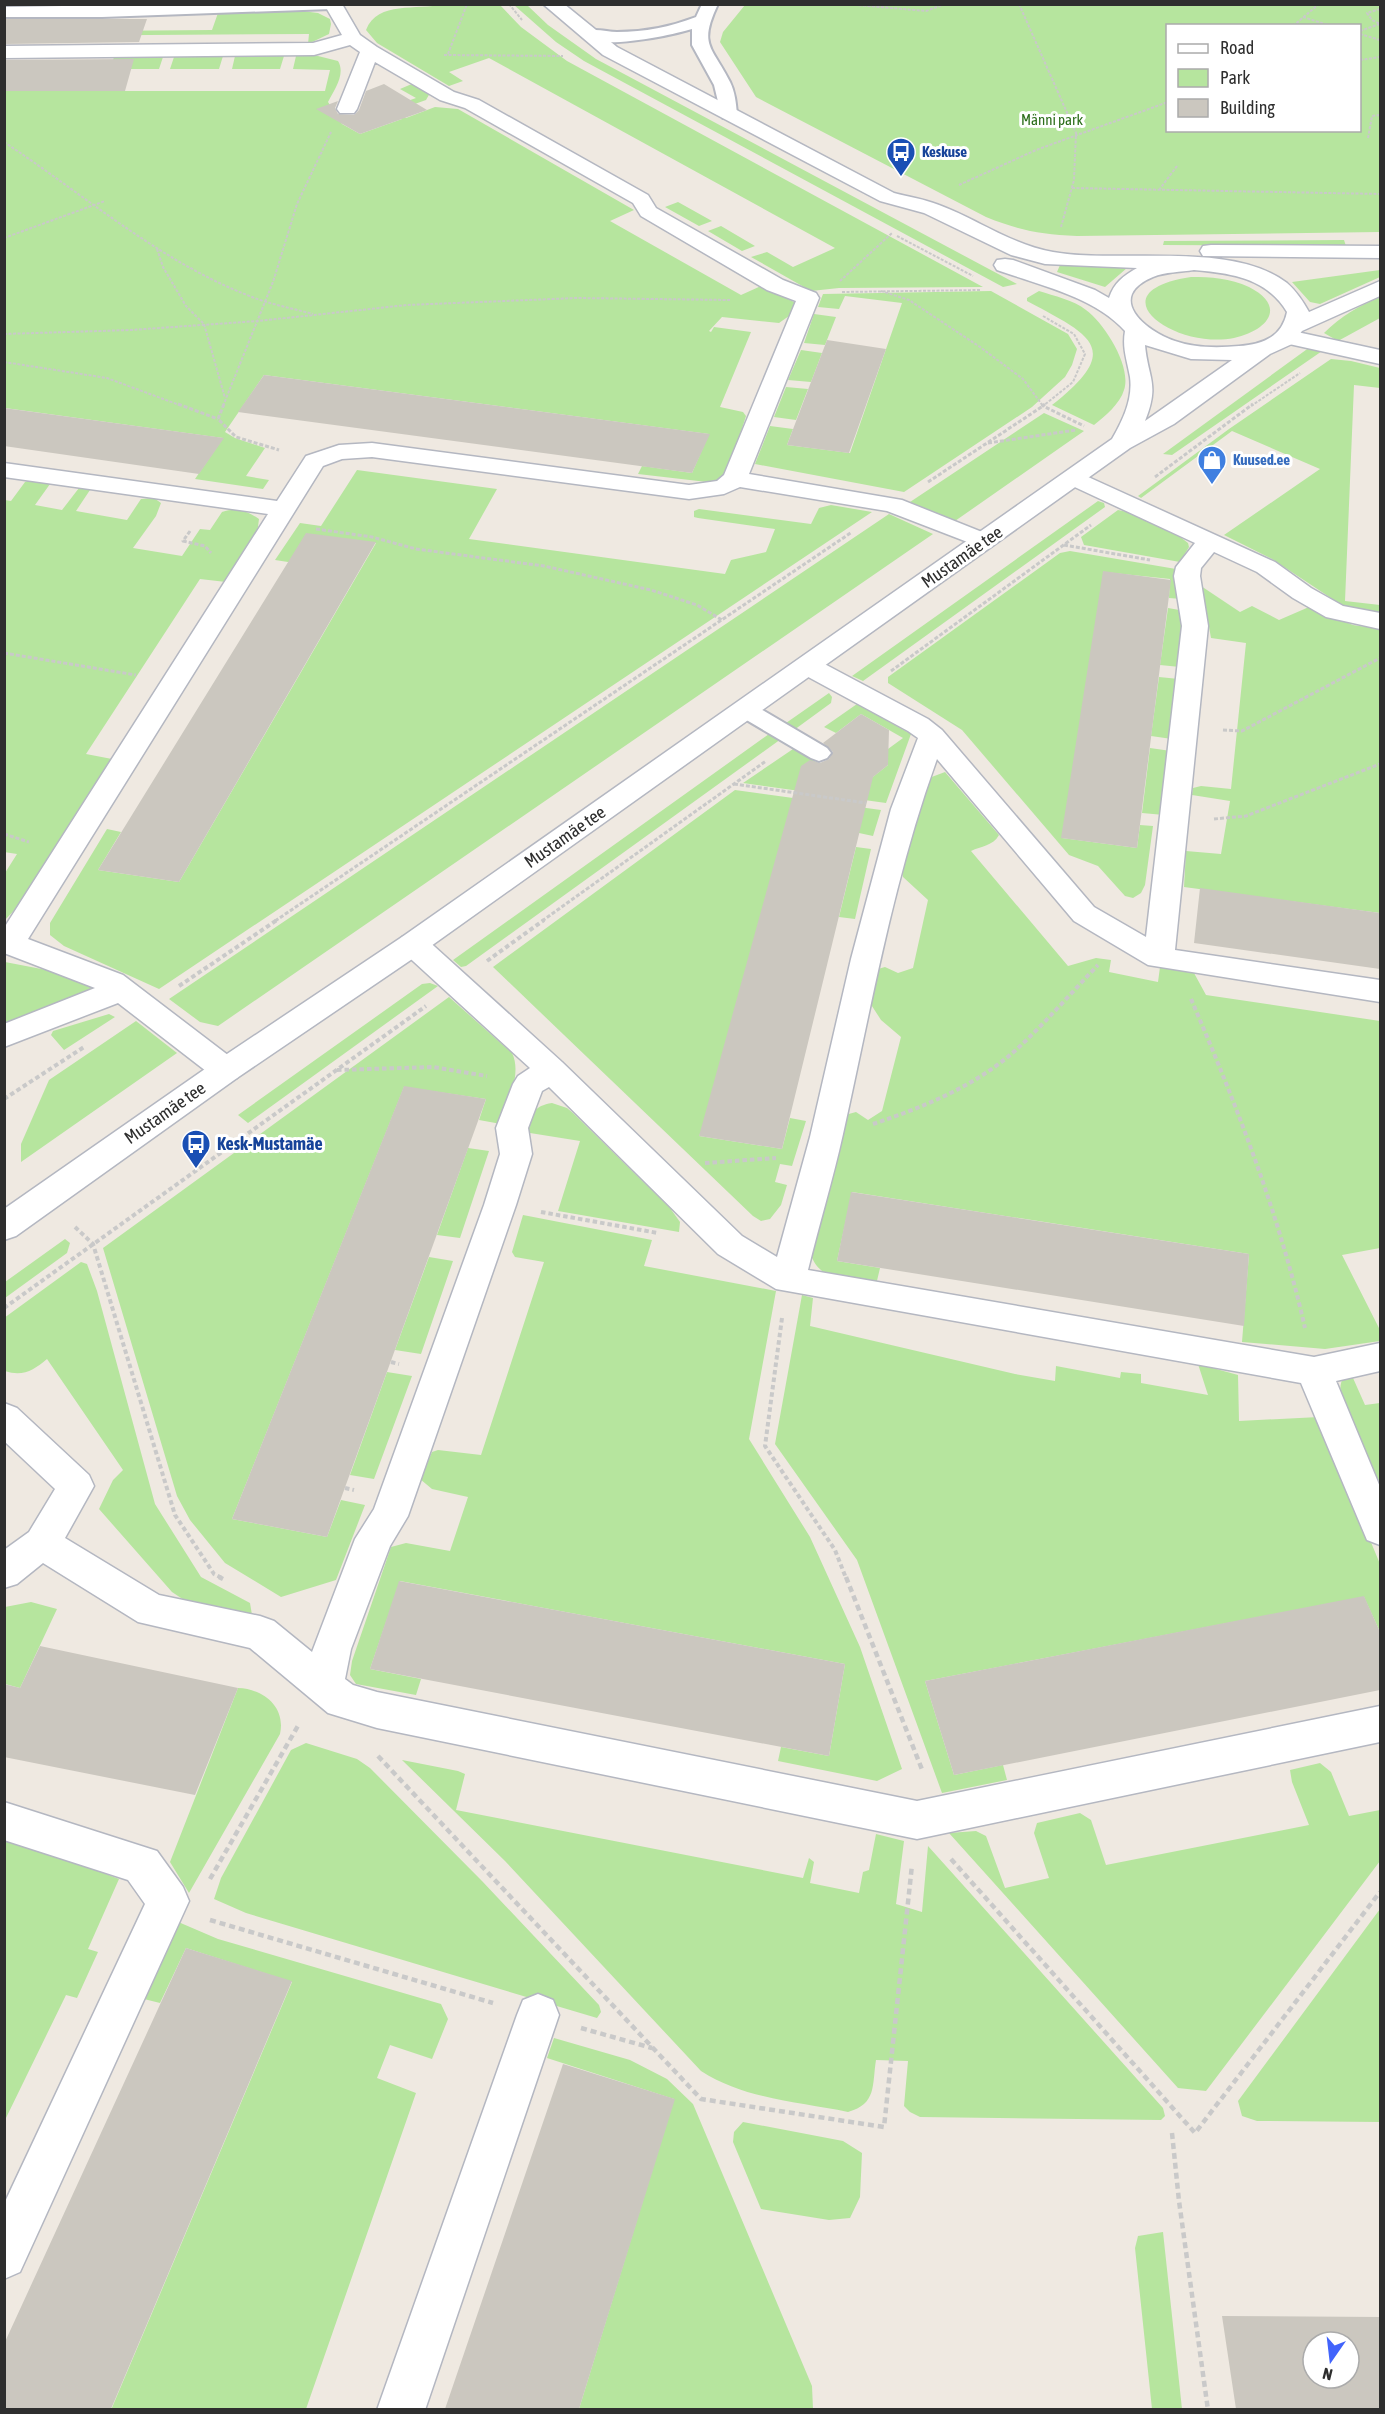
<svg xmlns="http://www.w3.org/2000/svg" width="1385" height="2414" font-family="'Asap Condensed',sans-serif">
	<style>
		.green { fill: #b6e59e; fill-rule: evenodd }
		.building { fill: #cbc7bf; fill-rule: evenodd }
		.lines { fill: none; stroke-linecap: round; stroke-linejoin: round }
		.lane-casing { stroke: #b4b7c1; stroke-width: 4 }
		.street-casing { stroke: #b4b7c1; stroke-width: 3 }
		.secondary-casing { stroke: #b4b7c1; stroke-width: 3 }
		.path-far3 { stroke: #c9c9c9; stroke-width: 2; stroke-dasharray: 3 1.5; stroke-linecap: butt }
		.path-far2 { stroke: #c9c9c9; stroke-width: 3; stroke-dasharray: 4 2; stroke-linecap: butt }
		.path-far1 { stroke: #c9c9c9; stroke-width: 4; stroke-dasharray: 4.5 3; stroke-linecap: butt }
		.path { stroke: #c9c9c9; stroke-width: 4.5; stroke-dasharray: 6 4; stroke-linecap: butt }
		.lane { fill: #fff; fill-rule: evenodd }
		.street { fill: #fff; fill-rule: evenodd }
		.secondary { fill: #fff; fill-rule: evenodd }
		.labels { text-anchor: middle; stroke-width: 6; stroke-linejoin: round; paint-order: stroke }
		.far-park-label { font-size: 15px; fill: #2c6e1b; stroke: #fff }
		.far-transit-label { font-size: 15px; font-weight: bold; fill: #164399; stroke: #fff; text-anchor: start }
		.far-shop-label { font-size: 15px; font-weight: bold; fill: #366cbe; stroke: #fff; text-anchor: start }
		.street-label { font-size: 18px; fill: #2e2e2e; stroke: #fff }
		.transit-label { font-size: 18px; font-weight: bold; fill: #164399; stroke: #fff; text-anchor: start }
	</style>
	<rect width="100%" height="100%" fill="#efe9e1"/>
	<path class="green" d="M443,4L500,5L521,27L567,61L983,287L839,288L811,291L751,257L767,252L793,267L835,248L489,58L449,72L463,81L449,86L377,43L366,30C378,0 417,11 443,4Z
		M514,5H527L548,25L596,59L1017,284L1003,287L584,61L556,42Z
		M745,5H1380V232L1077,236C1040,234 1021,231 986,217L756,97L720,42L723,32ZM1168,26H1360V130H1168Z
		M294,10L318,13L330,19L331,24L329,34L308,44L309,34L5,36L4,15L95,16L96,31L212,30L218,13Z
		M223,56L219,69H170L174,57Z
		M235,56H284L280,69H232Z
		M296,56H318L338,61C346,74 334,90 328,102L342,124L360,134L402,119L385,109L416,98L400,89L414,83L430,93L426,100L395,111L406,118L435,107L458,109L634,210L610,221L741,295L761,286L796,303L789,316L779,323L722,317L709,331L711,332L714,327L751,332L720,407L743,412L746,416L728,473L716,481L707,482L638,474L642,466L692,473L709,434L264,375L225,432L235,438L265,448L246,476L269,480L263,489L195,479L223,438L5,408V91H325L330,70L293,69Z
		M114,57H163L159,69H110Z
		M678,202L712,221L699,226L665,207Z
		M721,226L755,246L742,251L708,231Z
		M1344,240L1346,246L1163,245L1164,241Z
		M1060,265L1127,268L1105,287L1057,272Z
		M1380,270V277L1320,304L1310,302L1292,282Z
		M1191,277C1211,277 1230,278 1249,287C1288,307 1267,331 1234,338C1175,350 1093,292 1191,277Z
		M991,291L1068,334L1077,349L1072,365L1065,377L1032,407L904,492L755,464L770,426L793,429L787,445L850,453L902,303L845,296L839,309L818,307L823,294Z
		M1039,291C1054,296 1074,300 1086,310C1105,324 1132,367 1124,390C1120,404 1105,416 1094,425L1052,405C1125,348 1090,335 1027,301V298Z
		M1380,297V318L1338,341L1324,333C1341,316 1359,306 1380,297Z
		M814,314L836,317L825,345L804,343Z
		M1310,347L1325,349L1172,455L1163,454Z
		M801,350L822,353L811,382L788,380Z
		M1331,359L1351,361L1380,368V388L1354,385L1345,601L1380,605V615L1346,608L1272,559L1224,535L1320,469L1232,431L1141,498L1138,496L1229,429Z
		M786,387L808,389L796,420L774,417Z
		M1044,413L1084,431L955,521L910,502Z
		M357,470L497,489L469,539L725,574L731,560L766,552L775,529L698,518L694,517V511L699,509L811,524L819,508L831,505L872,512L159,989L64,946L50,935V923L107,829L121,832L98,870L179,882L376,543L288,562L275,560L300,523L321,526Z
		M32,479L50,484L35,505L62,510L79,488L90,490L76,511L127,520L141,499L154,498L161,503L156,516L133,548L182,556L200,529L210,530L222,512C237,507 247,511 259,519L257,534L226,582L200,579L86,754L112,759L22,902L5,920V873L17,854L4,852L5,500L11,501L25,482Z
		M1098,501L1104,503L1105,507L863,681L852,676Z
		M1118,510C1143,514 1169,527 1188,543L1189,547L1180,562L1084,545L1081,537Z
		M889,514L933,534L218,1026L200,1022L169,999Z
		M1070,551L1176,569L1182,599L1169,598L1170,579L1104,572L1062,838L1137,848L1140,825L1153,826L1145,885L1141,893L1133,898L1125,896L1098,866L1069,855L962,730L888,683V677L1060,553Z
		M1201,586L1240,612L1252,606L1279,620L1309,607L1353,625L1380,629V913L1184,887L1186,851L1221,854L1230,801L1192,795L1193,788L1201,786L1231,789L1246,643L1211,638L1206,610L1199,589Z
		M1168,608L1185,611L1180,667L1160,665Z
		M1159,677L1179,679L1172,739L1151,736Z
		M829,693L832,697L831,703L794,730L786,723Z
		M857,704L911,734L886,803L743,783L793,749L860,787L888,765V749L903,738L861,714L836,733L824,727Z
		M769,734L781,739L466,966L461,967L453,960Z
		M1150,748L1171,751L1164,815L1142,813Z
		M945,772L999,835C993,846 981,846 971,851L1068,966L1096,958L1111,960L1109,972L1158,982L1160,967L1194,973L1206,995L1380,1021V1248L1342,1255L1380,1330V1341L1325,1349L1242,1342L1249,1254L852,1192L837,1261L880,1268L876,1285C852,1281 820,1282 811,1255L845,1115L856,1112L868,1120L882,1111L901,1037L881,1020L870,1003L878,969L885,967L898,973L913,968L928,900L903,877L900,862L929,778Z
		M735,790L881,810L873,836L859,833L699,1136L782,1149L790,1118L806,1121L792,1166L780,1164L775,1182L787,1185L781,1205L770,1219L761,1221L753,1216L493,967Z
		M856,847L871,849L855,919L839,917Z
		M5,962L57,972L93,985L85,997L70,1000L5,1023Z
		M430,983L438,986L248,1123L238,1115L422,984Z
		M449,997L512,1053C522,1072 508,1105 501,1124L479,1120L486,1099L404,1087L232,1519L327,1537L341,1500L365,1505L336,1580L281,1597L225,1563L190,1520L177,1496L103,1248Z
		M109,1014L115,1017L64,1050L51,1035L53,1031Z
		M136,1021L177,1053L21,1162V1144L49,1080Z
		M552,1103L567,1108L573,1113L670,1208L680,1222L679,1232L558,1211L580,1141L530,1133L527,1130C531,1113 534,1106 552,1103Z
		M468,1148L489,1151L460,1238L437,1235Z
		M523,1215L652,1240L644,1266L776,1291L749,1439L810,1537L860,1647L902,1769L877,1781L778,1761L781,1747L829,1756L845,1664L400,1581L370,1669L421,1679L416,1695L356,1684L350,1675L352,1661L391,1547L406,1543L450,1551L468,1497L432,1489L420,1479L432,1452L438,1450L481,1455L544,1262L515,1257L512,1252Z
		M65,1239L70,1243L67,1253L5,1298V1282Z
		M429,1257L453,1261L421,1354L395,1350Z
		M81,1262L87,1264L97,1291L155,1504L201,1577L250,1603L252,1615L184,1600L172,1592L99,1509L113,1480L123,1470L47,1359C34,1370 23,1377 5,1371L4,1318Z
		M802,1295L813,1298L810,1326L1015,1374L1055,1381L1056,1366L1120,1378L1121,1372L1141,1374V1383L1208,1395L1198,1364L1238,1375L1239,1421L1319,1417L1380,1564V1632L1364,1597L925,1681L954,1775L1003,1765L1007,1780L942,1793L857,1560L775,1444Z
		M387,1372L412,1376L374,1479L350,1475Z
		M1353,1378L1365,1405L1380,1403V1481L1371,1475C1361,1451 1333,1405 1342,1380Z
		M31,1602L57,1609L20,1688L5,1684V1607Z
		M238,1688C264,1689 286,1707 280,1734L189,1893L170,1862Z
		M306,1743L357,1759L370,1768L482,1881L599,2005L601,2012L597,2018L246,1913L214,1899L221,1878L291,1750Z
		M402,1760L458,1771L465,1774L456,1810L803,1878L809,1858L814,1862L810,1883L859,1893L863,1872L869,1870L876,1834L904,1841L896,1904L922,1912L928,1846L1163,2108L1165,2116L1161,2120L920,2117L910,2112L904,2106L908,2061L876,2060C872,2085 877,2104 848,2112C799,2102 744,2099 701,2071L505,1861Z
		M1320,1763L1331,1772L1349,1816L1380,1810V1861L1206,2091L1178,2088L949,1833L976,1831L986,1836L1005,1888L1049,1878L1034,1833L1037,1823L1080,1813L1091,1820L1106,1865L1309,1825L1292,1782L1290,1770Z
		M5,1837L31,1845L119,1879L88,1949L98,1952L77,1998L66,1995L5,2120Z
		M1380,1909V2122L1257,2121L1242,2116L1238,2101Z
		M176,1921L218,1939L441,2004L448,2019L432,2059L390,2045L377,2078L416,2093L306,2409L111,2410L292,1982L186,1948L160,2003L140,1998Z
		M554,2038L630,2060L667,2079L693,2104L812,2386L813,2409H579L674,2099L547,2058Z
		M743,2122L843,2141L862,2153L860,2197L850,2218L829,2220L761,2209L733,2142L734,2132Z
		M1163,2232L1182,2409H1152L1135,2248L1138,2236Z"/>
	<path class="building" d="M4,19H147L139,42L4,44Z
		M134,59L125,91H4V60Z
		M384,84L427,110L360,134L316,109L338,101L335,108L338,114L354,115L359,110L366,91Z
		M827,340L886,349L849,453L787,445Z
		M264,375L710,434L692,473L238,412Z
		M4,408L224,438L199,474L4,446Z
		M306,533L376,542L179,882L98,870Z
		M1103,571L1171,580L1137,848L1061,838Z
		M861,714L889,730L888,765L873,777L782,1149L699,1136L801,766L810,760L820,763L829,759L833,752L823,743Z
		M1200,888L1380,913V969L1194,943Z
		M404,1086L486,1099L327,1537L232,1519Z
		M851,1192L1249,1254L1244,1326L837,1261Z
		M399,1581L845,1664L829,1756L370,1669Z
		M1364,1596L1380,1632V1690L954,1775L925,1681Z
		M40,1646L238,1688L195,1795L4,1757V1684L20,1688Z
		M186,1948L292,1981L111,2409H4V2344Z
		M563,2064L675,2099L579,2409H445Z
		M1222,2316L1380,2317V2409H1236ZM1313,2342H1349V2378H1313Z"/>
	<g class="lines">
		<g class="lane-casing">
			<path id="lane" d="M181,4H339L331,9L102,17H4V7Z
				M702,4H718C698,46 712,46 730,82C735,92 736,103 737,114L735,118H723L721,114L714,85L692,45V29C672,35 595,52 581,35C588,26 606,32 617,32C645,32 670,27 696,17Z
				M746,703L754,705L827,748L831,753L827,758L819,761L811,758L738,715L734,710L738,705Z"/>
		</g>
		<g class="street-casing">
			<path id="street" d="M324,4H342L360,35L377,47L454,92L479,100L648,195L656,208L783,280L816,293L819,298L749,474L902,500L992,536L995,541L992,546L983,548L887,511L740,487L724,494L689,499L372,457L342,459L323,466L28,939L123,975L237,1062L242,1070L237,1078L226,1081L215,1078L118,1003L4,1047V1024L95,988L4,953V928L268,514L4,477V463L277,501L306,456L339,445L372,443L689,485L717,481L724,475L796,301L767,290L641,216L633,203L465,108L440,100L375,62L357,109L354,113H340L337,109L360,52L350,45L314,55L4,58V46L313,43L342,35Z
				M1288,330L1380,350V364L1280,342L1277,337L1280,332Z
				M1075,471L1275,562L1311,588L1343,606L1380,613V629L1326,617L1293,598L1257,572L1214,552L1201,568L1200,576L1208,626L1175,950L1380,980V1002L1148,965L1074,921L937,759C893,880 871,1008 843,1134C833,1179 819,1225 808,1270L1314,1357L1380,1343V1371L1336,1381L1380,1487V1545L1367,1540L1301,1383L776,1289L718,1254L549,1087L542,1091L528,1128L532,1154L516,1205L408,1516L390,1546L351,1649L345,1679L353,1685L377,1692L917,1801L1380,1706V1742L917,1839L377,1728L328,1713L250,1648L138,1622L43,1563L17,1584L4,1588V1550L29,1532L55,1489L4,1441V1403L17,1408L89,1475L94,1486L65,1538L159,1595L260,1616L274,1621L312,1652L355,1539L374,1509L484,1205L500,1154L496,1128L513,1084L518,1076L530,1068L402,951L398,944L402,937L413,934L424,937L562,1062L742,1236L777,1257L810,1137L851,959L891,809L918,738L908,731L799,672L795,666L799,660L808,658L817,660L928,719L942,730L1094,907L1146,937L1182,626L1174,576L1176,567L1195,543L1066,483L1063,478L1066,473Z
				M4,1802L157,1851L183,1887L189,1901L20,2272L4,2279V2204L145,1904L128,1880L4,1840Z
				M538,1994L553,2000L559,2015L425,2410H377L517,2015L523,2000Z"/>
		</g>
		<g class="secondary-casing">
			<path id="secondary" d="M543,4H564L617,47L894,193C909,197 924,199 939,205C977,219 1012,245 1053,252C1119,264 1231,240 1287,283C1296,291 1303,301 1309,312L1380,281V296L1302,331L1292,344L1270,354L1174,424L1130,448L424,951L237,1078L16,1236L4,1240V1209L215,1062L402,937L1112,439C1123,420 1133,399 1130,377C1127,360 1122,348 1125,331C1095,297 1039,285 997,270L994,265L997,260L1005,259L1013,260L1095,290L1109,298C1114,283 1123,276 1137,268L1045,264L1011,255L924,213L880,201L603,55ZM1194,270C1230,273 1267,278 1287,312C1282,337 1263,344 1239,346C1218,348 1195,348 1175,341C1145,331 1105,297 1153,277C1165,272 1181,272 1194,270ZM1145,345L1191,359L1232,360L1145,421C1160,383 1148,379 1145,345Z
				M1211,245L1380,246V258L1203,256L1200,251L1203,246Z"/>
		</g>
		<path class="path-far3" d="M509,4L522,20
			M845,4L926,11L945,4
			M1019,4L1076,133L1074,180L1061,227
			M1380,9L1367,13L1372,20L1380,24
			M1303,17L1331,26
			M1293,26L1319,4
			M1360,31L1380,24
			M1360,34L1380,40
			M448,54L467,4
			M444,55L563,56
			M1360,60L1380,57
			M1368,138L1372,116L1380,115
			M4,142C83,194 158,260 247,295C268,304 291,308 313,314
			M959,185L1036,150L1168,102
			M1072,188L1380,194
			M1159,190L1177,166
			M897,236L973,276
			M4,238L105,201
			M157,249L163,267L186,306L204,324L225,398
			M840,281L892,233
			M881,291L909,300L980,347L1023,379L1043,406
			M842,292L981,290
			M1043,316L1074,334L1085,354L1073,382L1043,406
			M4,334L131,330L258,321L407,305L577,298L730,300
			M4,362L107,378L182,406
			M223,406L273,282L297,204L331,132
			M1251,406L1300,373"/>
		<path class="path-far2" d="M178,404L218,419
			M224,404L218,419L236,437L279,450
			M1045,404L1043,406L1084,426
			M988,443L1076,430
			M1155,477L1253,404
			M928,482L1043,406L1042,404
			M316,529L372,537L416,549L544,566L651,590L697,605L722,620
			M190,531L183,541L205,546L211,553
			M1064,545L1150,560
			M4,653L136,675
			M891,671L1091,525
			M1223,730L1242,731L1380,658
			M734,784L866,803
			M1214,819L1246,816L1380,764
			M4,834L29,842
			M275,921L852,532
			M542,921L766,761"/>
		<path class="path-far1" d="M487,961L544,920
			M179,986L277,920
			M1191,999C1237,1106 1279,1214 1305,1328
			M337,1070L433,1067L487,1076
			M4,1099L84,1047
			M873,1124C924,1107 978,1085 1018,1048C1046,1022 1072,992 1098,965
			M705,1163L776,1158
			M541,1212L658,1233
			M75,1227L93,1244L175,1515L214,1574L222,1578
			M4,1308L426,1006
			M782,1318L765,1446L835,1550L846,1578
			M391,1362L399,1364
			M345,1488L354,1490"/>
		<path class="path" d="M219,1577L223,1579
			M846,1577L923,1772
			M378,1756L701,2099L884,2127L912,1865
			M951,1859L1195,2133L1380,1892
			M210,1879L299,1724
			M210,1920L493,2003
			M581,2028L652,2048
			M1172,2133L1179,2201L1208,2410"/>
		<use href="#lane" class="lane"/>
		<use href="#street" class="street"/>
		<use href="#secondary" class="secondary"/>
	</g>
	<defs>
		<g id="bus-pin" transform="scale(1.5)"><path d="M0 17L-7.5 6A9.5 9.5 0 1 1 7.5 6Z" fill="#1a4fb4" stroke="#fff"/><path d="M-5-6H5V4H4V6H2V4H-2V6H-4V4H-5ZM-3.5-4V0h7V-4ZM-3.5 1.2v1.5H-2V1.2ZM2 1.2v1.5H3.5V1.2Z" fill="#fff"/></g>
		<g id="shop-pin" transform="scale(1.5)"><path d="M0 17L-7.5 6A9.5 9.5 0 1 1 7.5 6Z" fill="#3f7fe0" stroke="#fff"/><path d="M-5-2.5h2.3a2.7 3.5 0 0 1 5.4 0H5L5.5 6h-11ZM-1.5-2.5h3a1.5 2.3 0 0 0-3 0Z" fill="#fff"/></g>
	</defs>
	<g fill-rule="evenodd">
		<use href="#bus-pin" x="901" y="152"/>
		<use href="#shop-pin" x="1212" y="460"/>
		<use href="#bus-pin" x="196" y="1144"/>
	</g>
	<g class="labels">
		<g class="far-park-label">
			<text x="1052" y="125">Männi park</text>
		</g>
		<g class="far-transit-label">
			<text x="922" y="157">Keskuse</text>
		</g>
		<g class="far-shop-label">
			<text x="1233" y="465">Kuused.ee</text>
		</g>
		<g class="street-label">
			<text transform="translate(962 557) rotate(-35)" y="6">Mustamäe tee</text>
			<text transform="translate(565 837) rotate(-35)" y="6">Mustamäe tee</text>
			<text transform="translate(165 1113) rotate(-35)" y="6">Mustamäe tee</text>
		</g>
		<g class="transit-label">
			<text x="217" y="1150">Kesk-Mustamäe</text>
		</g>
	</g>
	<rect width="1385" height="2414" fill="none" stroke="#2e2e2e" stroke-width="12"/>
	<rect x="1166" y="24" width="195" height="108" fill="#ffffff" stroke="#ababab" stroke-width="1.5"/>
	<rect x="1178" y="44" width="30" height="9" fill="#ffffff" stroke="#ababab" stroke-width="1.5"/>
	<text x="1220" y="54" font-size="18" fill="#2e2e2e">Road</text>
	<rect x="1178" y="69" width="30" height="18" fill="#b6e59e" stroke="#ababab" stroke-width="1.5"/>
	<text x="1220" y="84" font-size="18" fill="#2e2e2e">Park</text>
	<rect x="1178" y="99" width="30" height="18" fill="#cbc7bf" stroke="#ababab" stroke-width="1.5"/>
	<text x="1220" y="114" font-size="18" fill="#2e2e2e">Building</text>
	<g transform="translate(1331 2360) rotate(194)"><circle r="28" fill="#ffffff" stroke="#ababab" stroke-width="1.5"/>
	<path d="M0-4.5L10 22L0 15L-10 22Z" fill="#4264fb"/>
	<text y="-9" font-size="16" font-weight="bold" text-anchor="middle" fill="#2e2e2e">N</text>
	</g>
</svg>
